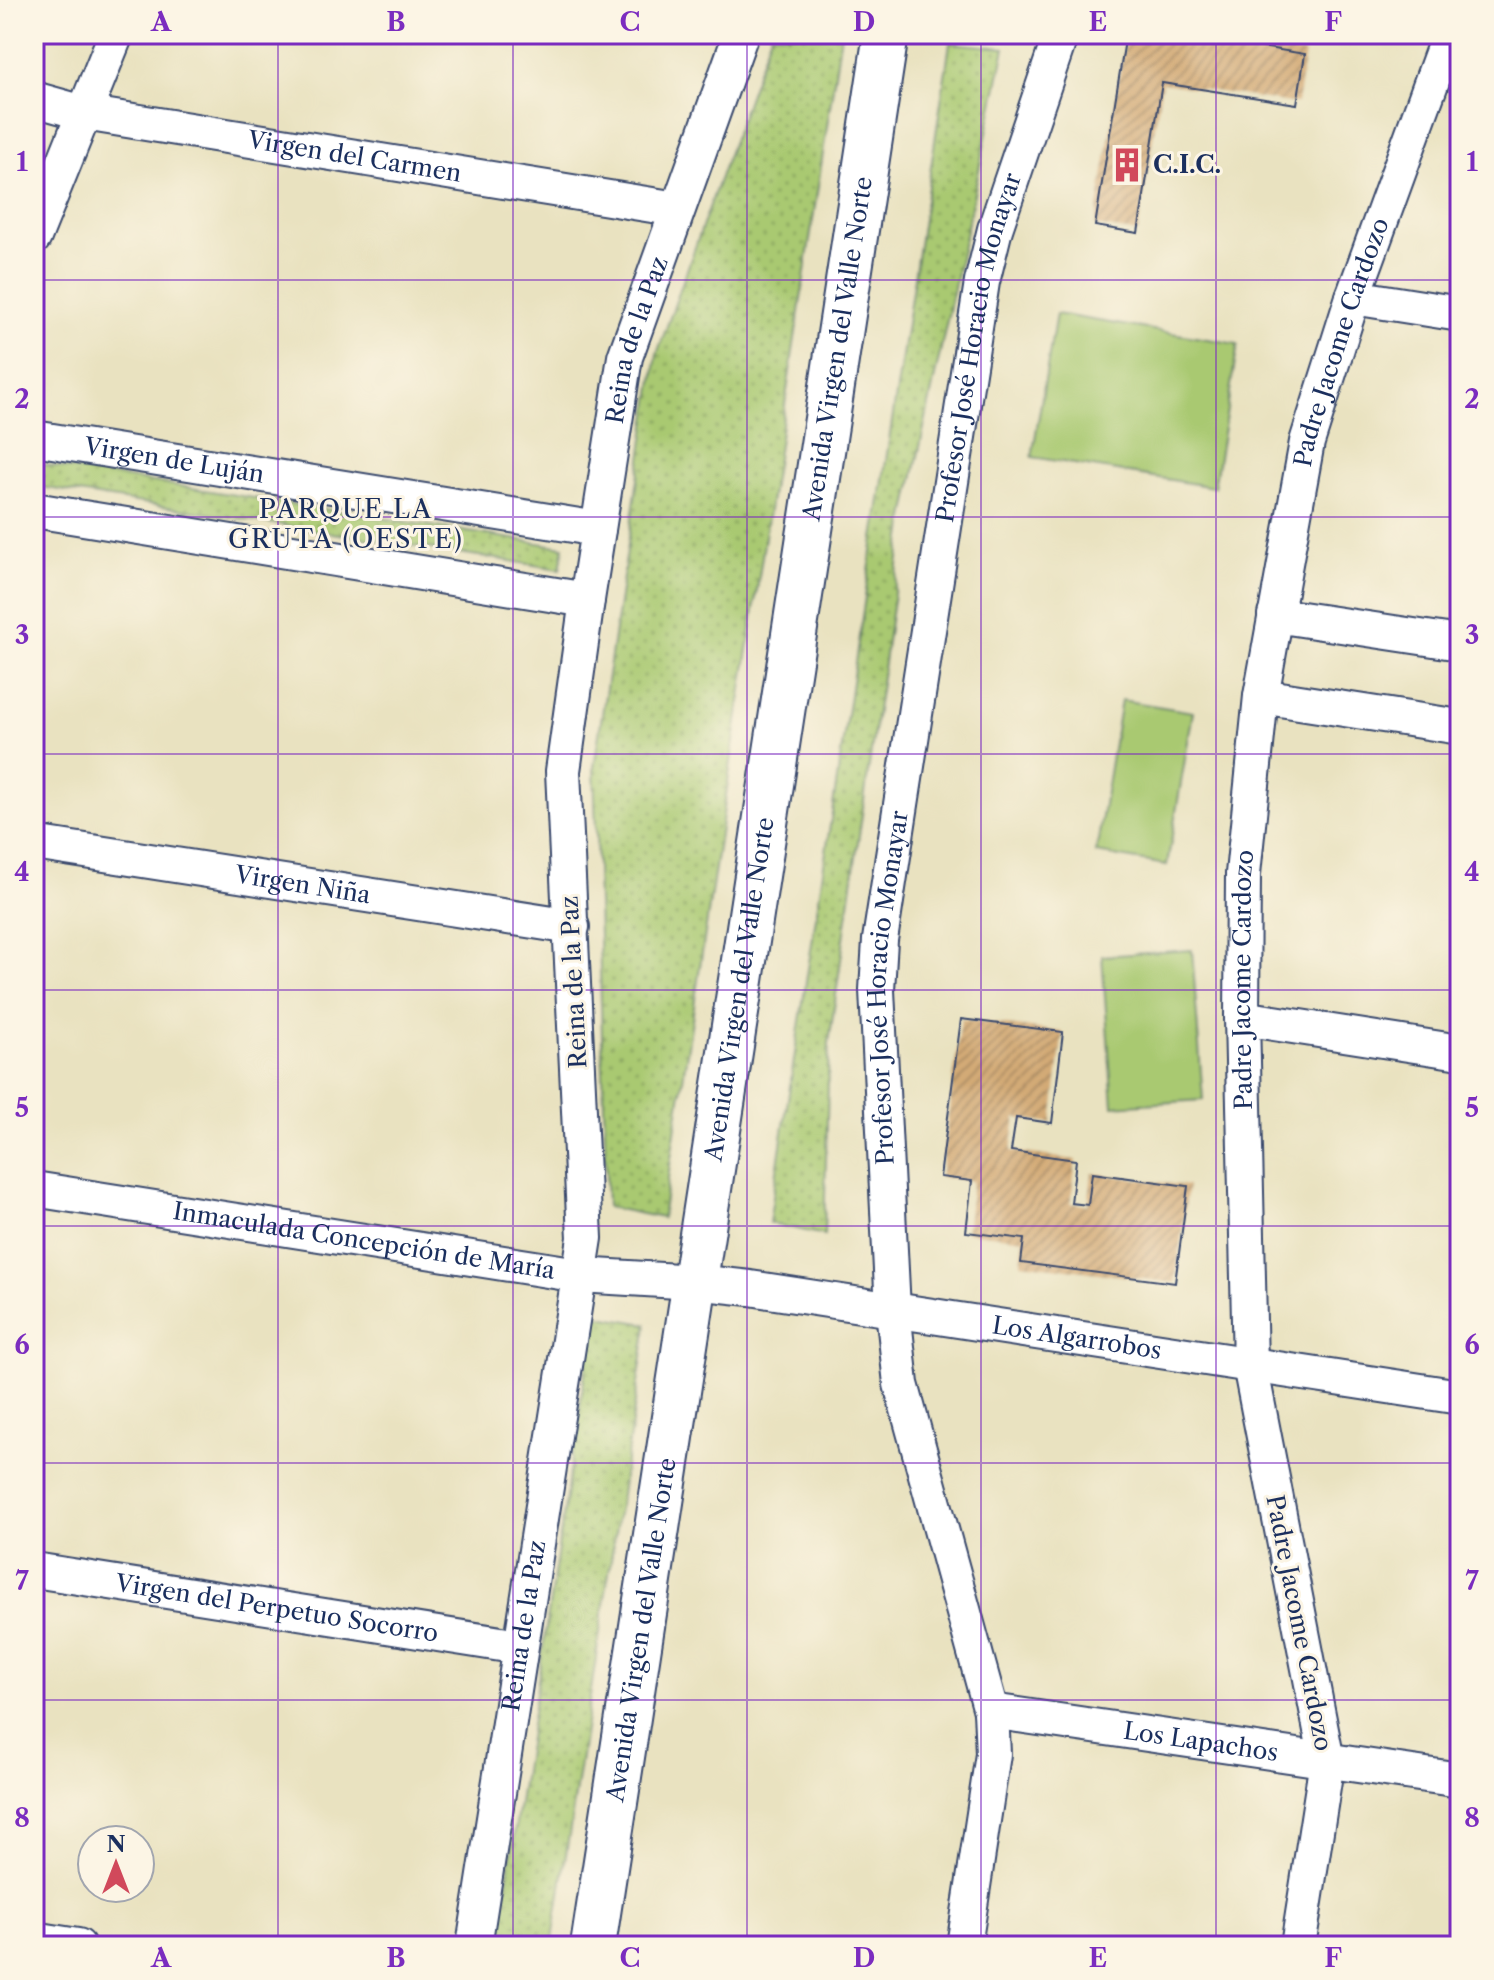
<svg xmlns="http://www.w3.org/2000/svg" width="1494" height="1980" font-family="'Libre Caslon Text',serif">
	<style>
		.grass { fill: url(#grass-dots); stroke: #627c68; stroke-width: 2 }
		.pitch { fill: #a9c971; stroke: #627c68; stroke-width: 2 }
		.building { fill: url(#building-hatch) }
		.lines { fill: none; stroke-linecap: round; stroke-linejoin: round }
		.minor-casing { stroke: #3a4a6d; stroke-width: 38 }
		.major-casing { stroke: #3a4a6d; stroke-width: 48 }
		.minor { stroke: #fff; stroke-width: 34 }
		.major { stroke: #fff; stroke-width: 44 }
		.grid { fill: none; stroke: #7b2cbf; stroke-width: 2; stroke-opacity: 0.55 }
		.labels { text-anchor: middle; stroke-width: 6; stroke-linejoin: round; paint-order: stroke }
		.street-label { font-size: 24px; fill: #1b2f5e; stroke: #fcf5e5 }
		.poi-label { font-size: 24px; font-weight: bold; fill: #1b2f5e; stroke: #fcf5e5; text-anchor: start }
		.neighbourhood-label { font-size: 26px; letter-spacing: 2px; fill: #1b2f5e; stroke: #fcf5e5 }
		.neatline { fill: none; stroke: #7b2cbf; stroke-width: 3 }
		.grid-label { font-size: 26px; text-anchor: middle; font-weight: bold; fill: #7b2cbf }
	</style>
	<defs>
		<pattern id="grass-dots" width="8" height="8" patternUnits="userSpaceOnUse" patternTransform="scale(2)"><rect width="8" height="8" fill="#a9c971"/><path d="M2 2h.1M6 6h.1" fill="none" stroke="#89a460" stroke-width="1.8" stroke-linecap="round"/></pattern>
		<pattern id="building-hatch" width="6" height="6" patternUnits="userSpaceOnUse" patternTransform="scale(2)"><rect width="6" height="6" fill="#d3aa76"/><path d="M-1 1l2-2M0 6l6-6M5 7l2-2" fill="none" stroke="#aa8b64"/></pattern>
	</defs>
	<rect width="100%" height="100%" fill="#fcf5e5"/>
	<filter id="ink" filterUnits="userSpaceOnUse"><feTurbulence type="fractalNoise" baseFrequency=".0125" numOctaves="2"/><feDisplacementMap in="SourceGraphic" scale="16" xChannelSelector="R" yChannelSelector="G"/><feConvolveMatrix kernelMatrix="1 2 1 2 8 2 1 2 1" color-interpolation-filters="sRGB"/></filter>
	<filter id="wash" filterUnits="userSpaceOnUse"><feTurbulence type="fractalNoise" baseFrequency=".006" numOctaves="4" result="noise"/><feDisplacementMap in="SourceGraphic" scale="32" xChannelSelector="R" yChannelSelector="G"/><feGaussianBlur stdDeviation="1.8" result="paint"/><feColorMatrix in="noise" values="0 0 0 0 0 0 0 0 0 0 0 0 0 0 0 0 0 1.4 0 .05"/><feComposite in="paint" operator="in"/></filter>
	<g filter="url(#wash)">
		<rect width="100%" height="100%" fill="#e9e2c0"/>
		<path class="grass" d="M771,34H841L662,1218L607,1207L594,767L657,354Z
			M950,43L1005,48L905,517L829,1043L824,1235L769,1223Z
			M34,463L564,547L560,569L34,486Z
			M594,1315L647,1324L552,1946H497Z"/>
		<path class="pitch" d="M1056,314L1238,344L1214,487L1032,457Z
			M1121,700L1193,712L1167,865L1096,853Z
			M1192,950L1203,1100L1113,1106L1102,956Z"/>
		<g id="blocks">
			<path class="building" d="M1126,34H1181L1305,54L1297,104L1162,83L1138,233L1095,226Z
				M961,1019L1063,1032L1052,1123L1016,1118L1011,1151L1076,1160L1071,1203L1088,1205L1092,1173L1188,1186L1175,1283L1021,1263L1024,1239L966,1232L972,1181L940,1177Z"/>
		</g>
	</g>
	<g filter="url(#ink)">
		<use href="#blocks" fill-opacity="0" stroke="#3a4a6d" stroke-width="2"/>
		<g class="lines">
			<g class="minor-casing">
				<g id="minor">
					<path id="s1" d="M34,99L84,113L677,209"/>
					<path d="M34,237L116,34"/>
					<path d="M1353,297L1460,314"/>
					<path id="s2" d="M34,438L598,529"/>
					<path d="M34,510L587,600"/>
					<path d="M1275,615L1460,643"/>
					<path d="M1261,696L1460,727"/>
					<path id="s3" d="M34,843L572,927"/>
					<path d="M1242,1018L1460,1052"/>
					<path id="s4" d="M34,1189L579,1275L695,1282L750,1288L1460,1397"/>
					<path id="s5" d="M34,1570L520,1647"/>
					<path id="s6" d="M991,1711L1460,1780"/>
					<path d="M34,1939L78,1946"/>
					<path id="s7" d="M474,1946L585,1238L563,771L587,600L625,357L741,34"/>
					<path id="s8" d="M964,1946L993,1754L991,1711L901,1384L893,1310L877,990L880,940L982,282L995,229L1061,34"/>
					<path id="s9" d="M1298,1946L1327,1761L1250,1365L1242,1018L1243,874L1261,696L1307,442L1353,297L1449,34"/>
				</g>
			</g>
			<g class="major-casing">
				<g id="major">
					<path id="s10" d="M593,1946L886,34"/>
				</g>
			</g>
			<use href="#minor" class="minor"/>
			<use href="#major" class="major"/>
		</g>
	</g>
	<path class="grid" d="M278,34V1946M513,34V1946M747,34V1946M981,34V1946M1216,34V1946M34,280H1460M34,517H1460M34,754H1460M34,990H1460M34,1226H1460M34,1463H1460M34,1700H1460"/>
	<defs>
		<g id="building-bare" transform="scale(2.76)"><path d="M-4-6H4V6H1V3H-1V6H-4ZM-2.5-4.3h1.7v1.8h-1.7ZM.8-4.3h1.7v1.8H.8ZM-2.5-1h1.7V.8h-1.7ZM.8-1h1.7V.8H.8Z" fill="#d1495b" stroke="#fcf5e5" stroke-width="2.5" paint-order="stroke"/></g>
	</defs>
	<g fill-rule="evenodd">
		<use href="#building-bare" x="1127" y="165"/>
	</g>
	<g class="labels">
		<g class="street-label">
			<text dy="8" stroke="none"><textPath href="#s1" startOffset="326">Virgen del Carmen</textPath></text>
			<text dy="8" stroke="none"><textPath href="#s7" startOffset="1622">Reina de la Paz</textPath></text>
			<text dy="8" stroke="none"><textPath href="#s9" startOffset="1624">Padre Jacome Cardozo</textPath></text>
			<text dy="8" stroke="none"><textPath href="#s8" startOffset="1622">Profesor José Horacio Monayar</textPath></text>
			<text dy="8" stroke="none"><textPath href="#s10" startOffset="1616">Avenida Virgen del Valle Norte</textPath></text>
			<text dy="8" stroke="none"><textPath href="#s2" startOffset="142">Virgen de Luján</textPath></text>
			<text dy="8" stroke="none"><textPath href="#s3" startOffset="272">Virgen Niña</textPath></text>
			<text dy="8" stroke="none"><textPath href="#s9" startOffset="976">Padre Jacome Cardozo</textPath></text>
			<text transform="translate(574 982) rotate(-93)" y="8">Reina de la Paz</text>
			<text dy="8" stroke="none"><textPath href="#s8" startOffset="974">Profesor José Horacio Monayar</textPath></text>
			<text dy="8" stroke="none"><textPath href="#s10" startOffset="968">Avenida Virgen del Valle Norte</textPath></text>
			<text dy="8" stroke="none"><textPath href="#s4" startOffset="334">Inmaculada Concepción de María</textPath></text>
			<text dy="8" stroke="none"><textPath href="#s4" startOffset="1054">Los Algarrobos</textPath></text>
			<text dy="8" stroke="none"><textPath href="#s5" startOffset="246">Virgen del Perpetuo Socorro</textPath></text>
			<text transform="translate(1299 1623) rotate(79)" y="8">Padre Jacome Cardozo</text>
			<text dy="8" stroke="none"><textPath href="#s7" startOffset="324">Reina de la Paz</textPath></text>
			<text dy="8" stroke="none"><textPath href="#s10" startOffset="320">Avenida Virgen del Valle Norte</textPath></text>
			<text dy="8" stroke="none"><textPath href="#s6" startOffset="212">Los Lapachos</textPath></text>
		</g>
		<g class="poi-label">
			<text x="1153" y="173">C.I.C.</text>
		</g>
		<g class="neighbourhood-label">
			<text x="346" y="518">PARQUE LA<tspan x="346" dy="30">GRUTA (OESTE)</tspan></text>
		</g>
	</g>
	<rect width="1494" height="1980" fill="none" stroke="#fcf5e5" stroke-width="88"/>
	<g transform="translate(116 1864)"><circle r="38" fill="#fcf5e5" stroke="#a2a6af" stroke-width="2"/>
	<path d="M0-6L14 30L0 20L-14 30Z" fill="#d1495b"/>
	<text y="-12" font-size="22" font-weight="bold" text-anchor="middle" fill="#1b2f5e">N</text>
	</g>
	<rect x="44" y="44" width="1406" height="1892" class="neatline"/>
	<g class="grid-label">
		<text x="161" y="31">A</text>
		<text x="396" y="31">B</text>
		<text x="630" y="31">C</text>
		<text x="864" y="31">D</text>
		<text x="1098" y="31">E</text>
		<text x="1333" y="31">F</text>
		<text x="22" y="171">1</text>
		<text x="1472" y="171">1</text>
		<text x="22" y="408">2</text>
		<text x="1472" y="408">2</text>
		<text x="22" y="644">3</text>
		<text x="1472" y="644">3</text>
		<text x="22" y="881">4</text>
		<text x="1472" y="881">4</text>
		<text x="22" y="1117">5</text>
		<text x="1472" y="1117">5</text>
		<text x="22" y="1354">6</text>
		<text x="1472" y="1354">6</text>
		<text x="22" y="1590">7</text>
		<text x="1472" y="1590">7</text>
		<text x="22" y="1827">8</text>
		<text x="1472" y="1827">8</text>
		<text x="161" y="1967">A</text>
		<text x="396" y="1967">B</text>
		<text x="630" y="1967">C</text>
		<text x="864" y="1967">D</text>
		<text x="1098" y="1967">E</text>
		<text x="1333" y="1967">F</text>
	</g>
</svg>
